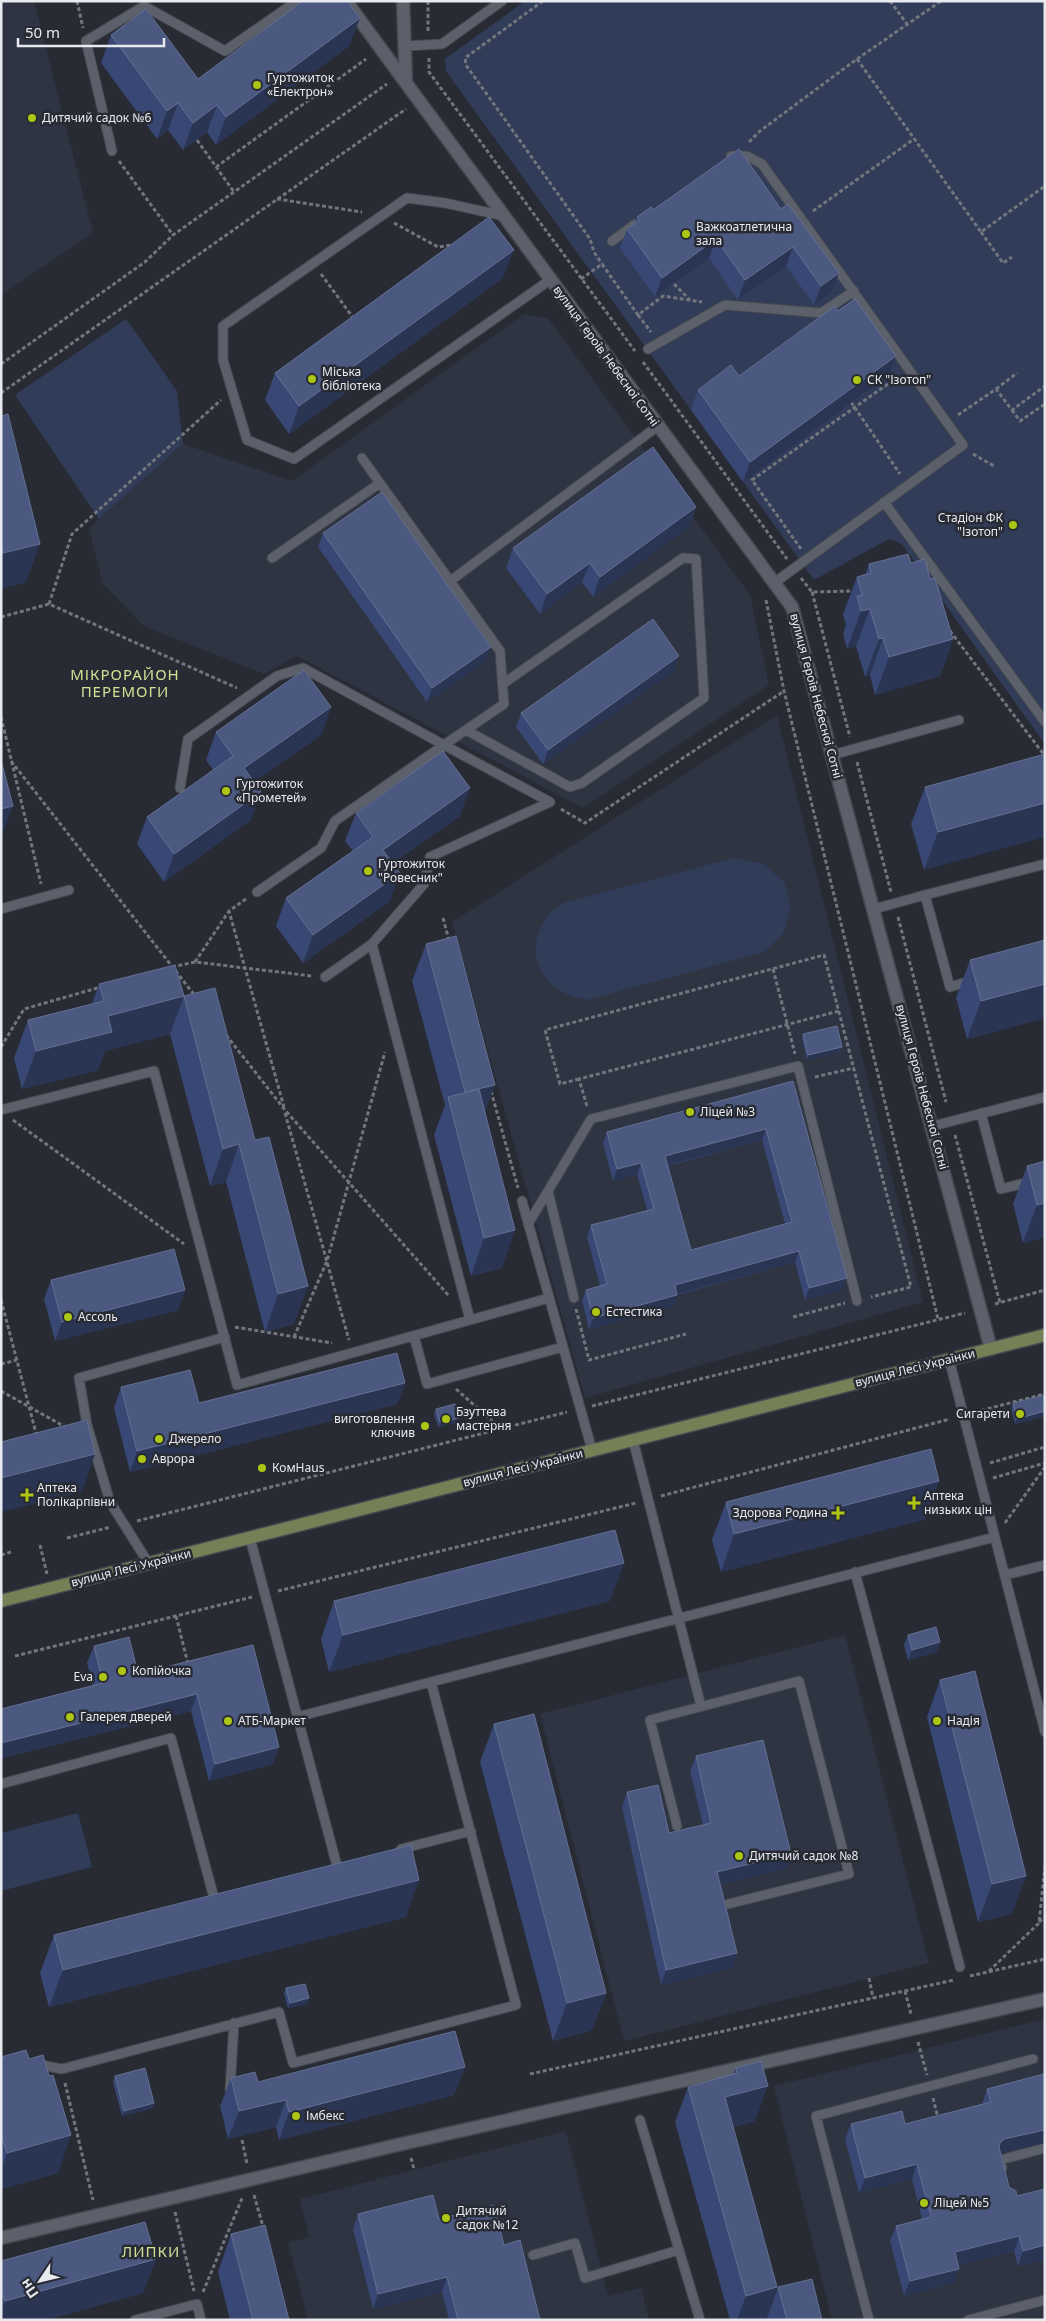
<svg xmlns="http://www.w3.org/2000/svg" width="1046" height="2321" font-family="'Noto Sans',sans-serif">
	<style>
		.built { fill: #2e3442 }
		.green { fill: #313c59 }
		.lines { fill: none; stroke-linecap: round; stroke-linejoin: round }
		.service-casing { stroke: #45474e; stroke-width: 11 }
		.pedestrian-casing { stroke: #45474e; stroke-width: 15 }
		.minor-casing { stroke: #45474e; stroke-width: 15 }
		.secondary-casing { stroke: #45474e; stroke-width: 15 }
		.path { stroke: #72757d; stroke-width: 3; stroke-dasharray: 4 2.5; stroke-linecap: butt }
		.service { stroke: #5c606a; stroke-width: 9 }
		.pedestrian { stroke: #5c606a; stroke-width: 12 }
		.minor { stroke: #5c606a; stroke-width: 12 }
		.secondary { stroke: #758056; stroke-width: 12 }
		.wall { fill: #384773; fill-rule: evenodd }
		.shaded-wall { fill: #2a3554 }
		.building { fill: #4b5981; stroke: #647092; fill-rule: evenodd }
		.poi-dot { fill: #acc613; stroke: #282b34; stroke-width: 2 }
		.labels { text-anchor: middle; stroke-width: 5; stroke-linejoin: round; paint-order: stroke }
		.poi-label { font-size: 12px; fill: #e8eaf0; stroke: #282b34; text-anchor: start }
		.street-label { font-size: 12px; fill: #e8eaf0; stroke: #282b34 }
		.quarter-label { font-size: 15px; letter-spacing: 1px; fill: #cfe195; stroke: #282b34 }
	</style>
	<rect width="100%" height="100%" fill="#282b34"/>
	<path class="built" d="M8,1H34L93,233L1,295V3Z
		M524,314L548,318L750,595L769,685L583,808L297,656L264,674L144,626L103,584L89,528L183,444L292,481Z
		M777,715L923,1302L585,1398L452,922Z
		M845,1635L929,1963L624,2041L540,1714Z
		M1045,2019V2320H832L774,2086Z
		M566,2131L608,2296L641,2288L649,2320H308L288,2243L309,2237L300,2199Z"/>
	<path class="green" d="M525,1H1045V744L902,544L889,539L814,580L446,71L445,59Z
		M126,319L177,391L183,444L99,519L15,395Z
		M734,858L764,864L785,883L791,908L783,934L764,952L587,1000C579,997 568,996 561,991C534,973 528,946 546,918C550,912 557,908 563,903Z
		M78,1813L92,1867L1,1891V1833Z"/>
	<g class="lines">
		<g class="service-casing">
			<path id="service" d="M405,46L442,44L502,1
				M112,151L86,41L144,6L225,51L297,1
				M731,156H747L762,164L963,445L774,583
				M504,216L445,203L407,198L223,326V360L247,440L294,459L550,280
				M612,241L635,224
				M648,349L725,305L821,313L854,291
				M884,502L1045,722
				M272,558L380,483
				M449,582L658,426
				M466,730L570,787L582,783L704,698L696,559L683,558L504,683
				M832,755L959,720
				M180,788L188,739L277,676L303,668L444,745L504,704L500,651L362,458
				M257,892L321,848L335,821L444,745L550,802L430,857L424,884L372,944L325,977
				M1,909L69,890
				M874,909L925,895
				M372,944L470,1320
				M970,981L950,987L925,895L1045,864
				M1,1110L154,1071L237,1385L549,1298
				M981,1113L1001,1189L1045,1178
				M933,1126L1045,1097
				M522,1201L592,1450
				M528,1224L548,1191
				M574,1298L548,1191L591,1119L798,1066L857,1301
				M414,1336L427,1384L563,1347
				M949,1359L1045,1732
				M633,1440L701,1706
				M250,1538L337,1866
				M149,1564L110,1502L87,1425L79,1378L225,1337
				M855,1572L960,1967
				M1005,1575L1045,1565
				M431,1682L995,1537
				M1,1784L171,1738L214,1898
				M677,1826L650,1720L799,1681L849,1874L728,1904
				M401,1849L471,1831
				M36,2064L62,2069L279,2012L293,2063L516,2005L431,1682L297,1717
				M230,2090L234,2023
				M640,2120L700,2320
				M1002,2168L1000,2160L1045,2148
				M533,2255L575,2243L585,2278L679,2250
				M135,2320L197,2304L201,2320
				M869,2320L816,2116L1033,2059
				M968,2320L1045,2300"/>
		</g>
		<g class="pedestrian-casing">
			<path id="pedestrian" d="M1,2238L406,2143L1045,1999"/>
		</g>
		<g class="minor-casing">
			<path id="minor" d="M346,1L406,83
				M403,1L406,83L792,607L991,1349"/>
		</g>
		<g class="secondary-casing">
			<path id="secondary" d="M1,1601L1045,1335"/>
		</g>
		<path class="path" d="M77,1L83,28
			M428,1V32
			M543,1L465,58L466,65L590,239L594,252L602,264
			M890,1L907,24
			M429,58V72L635,351
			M857,59L981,232L1045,186
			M197,140L234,192
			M749,142L760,131L857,59L941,1
			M119,161L173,235
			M216,167L366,59
			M277,199L362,212
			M813,211L914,139
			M394,223L438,247L452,245
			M981,232L1003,263L1012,257
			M321,274L354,319
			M581,279L602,264L638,315L663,296L702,302
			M674,284L690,300
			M638,315L651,332
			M643,362L787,559
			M1,364L145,262L173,235L387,84
			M996,389L1017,373
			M1,393L406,109
			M851,402L900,474
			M1012,410L1020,421L1045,404
			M958,415L996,389L1012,410L1045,386
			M973,454L994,466
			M801,549L752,480L899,376
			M801,578L812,592L855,591
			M812,592L850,737
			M766,600L784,691L938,1319
			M49,604L72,534L221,400
			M1,617L49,604L237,688
			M950,631L1045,756
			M1,717L41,884
			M11,761L196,997
			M857,762L891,892
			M561,809L585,823L784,691
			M246,899L229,911L284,1107
			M898,917L946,1102
			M443,918L449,940
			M195,962L229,911
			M172,967L195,962L312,976
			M773,969L795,1054
			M226,1035L285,1110L449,1296
			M1,1047L24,1009L101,987
			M815,1077L854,1068
			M579,1079L560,1084L545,1030L824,955L911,1287L871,1297
			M491,1091L518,1188
			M587,1106L579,1079L839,1011
			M285,1113L349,1340
			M13,1120L184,1244
			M955,1135L1000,1303
			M1,1300L37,1437
			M995,1304L1045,1290
			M576,1309L589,1360L686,1334
			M793,1317L845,1303
			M235,1327L332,1343
			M294,1337L327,1261L385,1052
			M1,1364L17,1360
			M456,1389L500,1428
			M1,1391L67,1428
			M592,1406L965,1313
			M975,1412L1045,1394
			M990,1463L1045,1447
			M993,1478L1045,1463
			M661,1496L950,1419
			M137,1521L567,1412
			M1005,1523L1045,1467
			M67,1538L111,1527
			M40,1545L47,1574
			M1,1555L11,1552
			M278,1591L636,1503
			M176,1616L188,1664
			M15,1656L252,1597
			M1039,1922L1045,1917
			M989,1971L1039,1923L1045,1866
			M970,1976L1045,1959
			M869,1978L873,1998
			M905,1991L911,2014
			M918,2042L927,2075
			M530,2074L954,1980
			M65,2083L93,2200
			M933,2098L938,2118
			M242,2140L247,2164
			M411,2158L414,2169
			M254,2195L264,2230
			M175,2212L194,2291
			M203,2292L243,2196"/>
		<use href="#service" class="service"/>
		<use href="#pedestrian" class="pedestrian"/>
		<use href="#minor" class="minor"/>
		<use href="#secondary" class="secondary"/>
	</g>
	<path class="wall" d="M360,18L349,46L216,145L207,132L183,150L168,130L157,139L101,63L111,35L198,79Z
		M739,149L831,293L814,305L786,266L738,300L709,258L655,297L620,248L627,229L634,224L637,217L653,210Z
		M503,278L289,434L265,400L275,373Z
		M838,311L896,356L889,375L743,482L691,410L698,390L739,376Z
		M1,416L26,582L1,588Z
		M696,507L689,527L593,597L582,582L540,614L506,568L513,548Z
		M323,533L485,662L427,702L318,547Z
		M911,563L930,579L953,639L940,676L875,695L870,675L865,677L856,646L847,649L843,634L846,625L843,614L857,577L865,575L869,564Z
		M674,671L543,764L516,727L521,713Z
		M331,707L321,735L254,782L251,820L164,882L137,844L147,817L213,770L206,760L216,732Z
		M1045,754L924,870L911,824L925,787Z
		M356,813L460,816L393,863L390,901L303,963L276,926L286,898L353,851L345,841Z
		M1045,940V1018L967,1039L956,998L970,960Z
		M426,944L485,1112L502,1268L471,1276L434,1135L445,1105L412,981Z
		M99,984L184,996L215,988L294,1324L265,1332L226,1182L210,1186L170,1034L105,1051L98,1070L22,1089L14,1058L28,1020L92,1004Z
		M803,1034L842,1047L840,1052L807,1060L802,1039Z
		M793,1081L843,1289L805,1300L795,1262L677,1295L673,1306L589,1329L582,1301L586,1290L600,1286L587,1237L591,1225L647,1210L637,1174L613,1181L603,1143L607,1132ZM762,1140L785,1224L691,1250L668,1166Z
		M1045,1161V1237L1023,1243L1013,1204L1027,1166Z
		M51,1280L185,1290L178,1310L55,1341L44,1299Z
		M405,1383L397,1404L130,1472L114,1408L121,1387L199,1403Z
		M1045,1395V1416L1015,1424L1011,1408L1013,1403Z
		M436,1409L457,1423L438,1427L434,1414Z
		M726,1502L926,1519L721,1572L712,1540Z
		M334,1601H610L329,1672L321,1639Z
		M908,1635L940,1642L936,1652L908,1660L904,1645Z
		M253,1645L273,1764L209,1781L191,1711L1,1758V1709L93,1686L87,1663L94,1646L138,1674Z
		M940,1680L1012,1914L978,1922L927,1717Z
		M494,1724L606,1993L592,2030L553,2041L480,1762Z
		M696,1756L791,1854L786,1869L721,1884L737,1953L732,1968L661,1985L622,1807L627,1792L669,1833L703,1825L690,1771Z
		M406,1917L49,2007L40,1973L54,1935Z
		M286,1988L307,2004L288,2008L284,1993Z
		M1,2057L58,2173L1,2189Z
		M465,2067L454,2095L279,2140L276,2127L228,2139L220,2106L231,2078L258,2082Z
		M736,2068L755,2121L733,2127L766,2320H730L675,2122L688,2087L733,2074Z
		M1044,2074L1001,2153L1009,2187L1017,2196L1045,2189V2259L1018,2266L1014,2251L958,2265L959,2269L954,2283L904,2296L890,2241L896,2226L922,2219L912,2179L859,2193L845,2139L851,2124H905L982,2104L987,2089Z
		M115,2076L154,2103L153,2108L122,2116L113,2082Z
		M358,2214L439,2219L504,2245L540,2320H449L442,2292L373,2309L353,2229Z
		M231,2234L289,2320H230L218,2272Z
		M156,2259L143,2293L45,2320H1V2261Z
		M778,2287L822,2320H766Z"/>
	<path class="shaded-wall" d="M360,18L349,46L216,145L226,117Z
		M178,103L168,130L157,139L167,111Z
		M217,105L207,132L183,150L193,123Z
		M716,239L709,258L655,297L662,278Z
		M793,247L786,266L738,300L745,280Z
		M514,250L503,278L289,434L299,406Z
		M839,273L831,293L814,305L821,286Z
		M896,356L889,375L743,482L750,462Z
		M696,507L689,527L593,597L600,577Z
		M40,544L26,582L1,588V558L3,553Z
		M590,563L582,582L540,614L547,594Z
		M870,609L856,646L847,649L861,611Z
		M883,638L870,675L865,677L879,639Z
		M953,639L940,676L875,695L889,657Z
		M491,647L485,662L427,702L432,688Z
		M679,656L674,671L543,764L548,750Z
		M331,707L321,735L234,796L244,768Z
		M470,788L460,816L373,877L383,850Z
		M261,792L251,820L164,882L174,854Z
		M1045,803V837L924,870L938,832Z
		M13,806L1,837V809Z
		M400,873L390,901L303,963L313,935Z
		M1045,984V1018L967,1039L981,1001Z
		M184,996L170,1034L105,1051L98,1070L22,1089L36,1051L108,1016Z
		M842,1047L840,1052L807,1060L808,1055Z
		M495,1085L481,1123L465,1092Z
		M766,1129L762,1140L661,1167L665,1156Z
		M239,1144L226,1182L210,1186L223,1149Z
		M641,1163L637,1174L613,1181L617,1169Z
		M1045,1203V1237L1023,1243L1037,1205Z
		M515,1230L502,1268L471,1276L484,1238Z
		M799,1251L795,1262L670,1296L675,1285Z
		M847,1278L843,1289L805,1300L809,1288Z
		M308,1286L294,1324L265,1332L278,1294Z
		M185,1290L178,1310L55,1341L62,1322Z
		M677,1295L673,1306L589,1329L593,1318Z
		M405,1383L397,1404L130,1472L137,1451Z
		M1045,1411V1416L1015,1424L1017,1419Z
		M459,1418L457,1423L438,1427L440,1422Z
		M95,1454L82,1492L1,1512V1478Z
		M939,1481L926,1519L721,1572L734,1534Z
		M624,1563L610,1601L329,1672L343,1635Z
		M940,1642L936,1652L908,1660L912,1650Z
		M197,1694L191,1711L1,1758V1743Z
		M279,1747L273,1764L209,1781L215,1764Z
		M791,1854L786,1869L712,1886L717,1872Z
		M1026,1876L1012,1914L978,1922L992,1884Z
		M419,1880L406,1917L49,2007L63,1970Z
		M737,1953L732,1968L661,1985L666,1970Z
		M606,1993L592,2030L553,2041L567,2003Z
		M309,1998L307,2004L288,2008L290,2003Z
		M465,2067L454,2095L279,2140L289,2112Z
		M768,2086L755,2121L712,2132L725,2097Z
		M286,2100L276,2127L228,2139L239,2111Z
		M154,2103L153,2108L122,2116L124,2111Z
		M1045,2130V2143L998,2154L1000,2143L1004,2139Z
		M71,2135L58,2173L1,2189V2170L7,2153Z
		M917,2164L912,2179L859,2193L865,2178Z
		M1019,2236L1014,2251L950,2267L955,2252Z
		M1045,2245V2259L1018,2266L1023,2251Z
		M156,2259L143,2293L45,2320H1V2310L5,2301Z
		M959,2269L954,2283L904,2296L910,2281Z
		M447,2277L442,2292L373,2309L378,2294Z
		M777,2287L766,2320H737L746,2296Z"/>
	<path class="building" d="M303,1H347L360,18L226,117L217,105L193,123L178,103L167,111L111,35L146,9L198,79Z
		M739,149L781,209L788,204L839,273L821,286L793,247L745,280L716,239L662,278L627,229L639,220L637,217L651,207L653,210Z
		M489,217L514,250L299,406L275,373Z
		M855,299L896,356L750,462L698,390L731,365L739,376L835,306L838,311Z
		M8,414L40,544L3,553L1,545V416Z
		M653,447L696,507L600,577L590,563L547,594L513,548Z
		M382,492L491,647L432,688L323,533Z
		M908,554L911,563L925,559L930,579L935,578L953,639L889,657L883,638L879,639L870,609L861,611L857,596L862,595L857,577L871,573L869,564Z
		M653,619L679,656L548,750L521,713Z
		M304,670L331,707L244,768L261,792L174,854L147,817L233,756L216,732Z
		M443,751L470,788L383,850L400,873L313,935L286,898L373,837L356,813Z
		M1045,754V803L938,832L925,787Z
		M1,760L13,806L1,809Z
		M456,936L495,1085L465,1092L426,944Z
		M1045,940V984L981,1001L970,960Z
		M175,965L184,996L108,1016L112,1032L36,1051L28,1020L104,1001L99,984Z
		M215,988L255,1140L269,1137L308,1286L278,1294L239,1144L223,1149L184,996Z
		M837,1026L842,1047L808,1055L803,1034Z
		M793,1081L847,1278L809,1288L799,1251L675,1285L677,1295L593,1318L586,1290L607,1284L591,1225L654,1209L641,1163L617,1169L607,1132ZM766,1129L792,1222L691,1250L665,1156Z
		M479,1089L515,1230L484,1238L448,1097Z
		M1045,1161V1203L1037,1205L1027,1166Z
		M174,1249L185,1290L62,1322L51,1280Z
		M397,1353L405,1383L137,1451L121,1387L190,1370L199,1403Z
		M1045,1395V1411L1017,1419L1013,1403Z
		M455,1404L459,1418L440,1422L436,1409Z
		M87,1420L95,1454L1,1478V1442Z
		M931,1449L939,1481L734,1534L726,1502Z
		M615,1530L624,1563L343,1635L334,1601Z
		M936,1627L940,1642L912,1650L908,1635Z
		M129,1637L138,1674L253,1645L279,1747L215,1764L197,1694L1,1743V1709L103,1683L94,1646Z
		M975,1671L1026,1876L992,1884L940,1680Z
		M534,1714L606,1993L567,2003L494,1724Z
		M763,1740L791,1854L717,1872L737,1953L666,1970L627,1792L658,1785L669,1833L711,1823L696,1756Z
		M411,1845L419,1880L63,1970L54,1935Z
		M305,1984L309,1998L290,2003L286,1988Z
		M455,2031L465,2067L289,2112L286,2100L239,2111L231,2078L255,2072L258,2082Z
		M26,2050L29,2059L43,2055L49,2076L53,2075L71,2135L7,2153L1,2134V2057Z
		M761,2061L768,2086L725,2097L777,2287L746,2296L688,2087L737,2073L736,2068Z
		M145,2068L154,2103L124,2111L115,2076Z
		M1044,2074L1045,2078V2130L1004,2139L1000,2143L999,2147L1009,2187L1016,2191L1017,2196L1045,2189V2245L1023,2251L1019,2236L955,2252L959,2269L910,2281L896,2226L931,2217L917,2164L865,2178L851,2124L902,2111L905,2124L991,2102L987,2089Z
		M433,2195L439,2219L494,2205L504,2245L520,2240L540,2320H458L447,2277L378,2294L358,2214Z
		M145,2222L156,2259L5,2301L1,2289V2261Z
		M265,2225L289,2320H253L231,2234Z
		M812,2279L822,2320H787L778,2287Z"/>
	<g class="poi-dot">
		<circle cx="257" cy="85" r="5"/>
		<circle cx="32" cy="118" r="5"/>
		<circle cx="686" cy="234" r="5"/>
		<circle cx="312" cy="379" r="5"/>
		<circle cx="857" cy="380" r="5"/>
		<circle cx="1013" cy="525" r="5"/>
		<circle cx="226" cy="791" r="5"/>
		<circle cx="368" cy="871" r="5"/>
		<circle cx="690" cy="1112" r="5"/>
		<circle cx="596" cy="1312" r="5"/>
		<circle cx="68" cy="1317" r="5"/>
		<circle cx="1020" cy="1414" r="5"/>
		<circle cx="446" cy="1419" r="5"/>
		<circle cx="425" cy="1426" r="5"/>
		<circle cx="159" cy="1439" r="5"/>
		<circle cx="142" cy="1459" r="5"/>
		<circle cx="262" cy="1468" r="5"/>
		<path d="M24.5 1487.5h5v5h5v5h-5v5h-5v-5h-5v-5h5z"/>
		<path d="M911.5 1495.5h5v5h5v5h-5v5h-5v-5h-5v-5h5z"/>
		<path d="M835.5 1505.5h5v5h5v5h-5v5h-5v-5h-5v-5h5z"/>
		<circle cx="122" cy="1671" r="5"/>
		<circle cx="103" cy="1677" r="5"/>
		<circle cx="70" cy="1717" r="5"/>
		<circle cx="228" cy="1721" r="5"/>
		<circle cx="937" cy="1721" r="5"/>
		<circle cx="739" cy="1856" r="5"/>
		<circle cx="296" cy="2116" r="5"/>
		<circle cx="924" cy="2203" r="5"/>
		<circle cx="446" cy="2218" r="5"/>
	</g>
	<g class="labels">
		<g class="poi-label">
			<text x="267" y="82">Гуртожиток<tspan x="267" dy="14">«Електрон»</tspan></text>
			<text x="42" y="122">Дитячий садок №6</text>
			<text x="696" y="231">Важкоатлетична<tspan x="696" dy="14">зала</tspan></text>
			<text x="322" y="376">Міська<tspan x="322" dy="14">бібліотека</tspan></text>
			<text x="867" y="384">СК "Ізотоп"</text>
			<text x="1003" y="522" text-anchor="end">Стадіон ФК<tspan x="1003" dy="14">"Ізотоп"</tspan></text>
			<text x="236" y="788">Гуртожиток<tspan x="236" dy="14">«Прометей»</tspan></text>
			<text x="378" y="868">Гуртожиток<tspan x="378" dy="14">"Ровесник"</tspan></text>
			<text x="700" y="1116">Ліцей №3</text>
			<text x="606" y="1316">Естестика</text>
			<text x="78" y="1321">Ассоль</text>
			<text x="456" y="1416">Бзуттева<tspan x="456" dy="14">мастерня</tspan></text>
			<text x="1010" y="1418" text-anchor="end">Сигарети</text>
			<text x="415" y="1423" text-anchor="end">виготовлення<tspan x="415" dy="14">ключив</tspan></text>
			<text x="169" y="1443">Джерело</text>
			<text x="152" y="1463">Аврора</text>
			<text x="272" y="1472">КомHaus</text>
			<text x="37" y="1492">Аптека<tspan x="37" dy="14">Полікарпівни</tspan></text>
			<text x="924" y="1500">Аптека<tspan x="924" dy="14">низьких цін</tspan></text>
			<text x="828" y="1517" text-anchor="end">Здорова Родина</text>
			<text x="132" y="1675">Копійочка</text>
			<text x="93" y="1681" text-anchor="end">Eva</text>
			<text x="80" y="1721">Галерея дверей</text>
			<text x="238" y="1725">АТБ-Маркет</text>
			<text x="947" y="1725">Надія</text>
			<text x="749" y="1860">Дитячий садок №8</text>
			<text x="306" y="2120">Імбекс</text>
			<text x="934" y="2207">Ліцей №5</text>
			<text x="456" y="2215">Дитячий<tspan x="456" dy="14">садок №12</tspan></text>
		</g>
		<g class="street-label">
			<text transform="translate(606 356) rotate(54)" y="4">вулиця Героїв Небесної Сотні</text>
			<text transform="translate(816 696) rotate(75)" y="4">вулиця Героїв Небесної Сотні</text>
			<text transform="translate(922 1087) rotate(75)" y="4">вулиця Героїв Небесної Сотні</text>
			<text transform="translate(915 1368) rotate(-14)" y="4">вулиця Лесі Українки</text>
			<text transform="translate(523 1468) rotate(-14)" y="4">вулиця Лесі Українки</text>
			<text transform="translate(131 1568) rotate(-14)" y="4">вулиця Лесі Українки</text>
		</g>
		<g class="quarter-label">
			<text x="125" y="680">МІКРОРАЙОН<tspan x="125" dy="17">ПЕРЕМОГИ</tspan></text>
			<text x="151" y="2257">ЛИПКИ</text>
		</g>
	</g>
	<rect width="1046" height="2321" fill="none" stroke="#e8eaf0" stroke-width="5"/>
	<g transform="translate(40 2281) rotate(235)" stroke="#282b34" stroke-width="4" paint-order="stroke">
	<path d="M0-4L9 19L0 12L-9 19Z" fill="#e8eaf0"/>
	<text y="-8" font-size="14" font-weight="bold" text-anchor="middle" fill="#e8eaf0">Пн</text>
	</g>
	<path d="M18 38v8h146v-8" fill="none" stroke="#e8eaf0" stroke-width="2.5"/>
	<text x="25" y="38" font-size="15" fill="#e8eaf0" stroke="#282b34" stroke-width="4" paint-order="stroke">50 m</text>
</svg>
